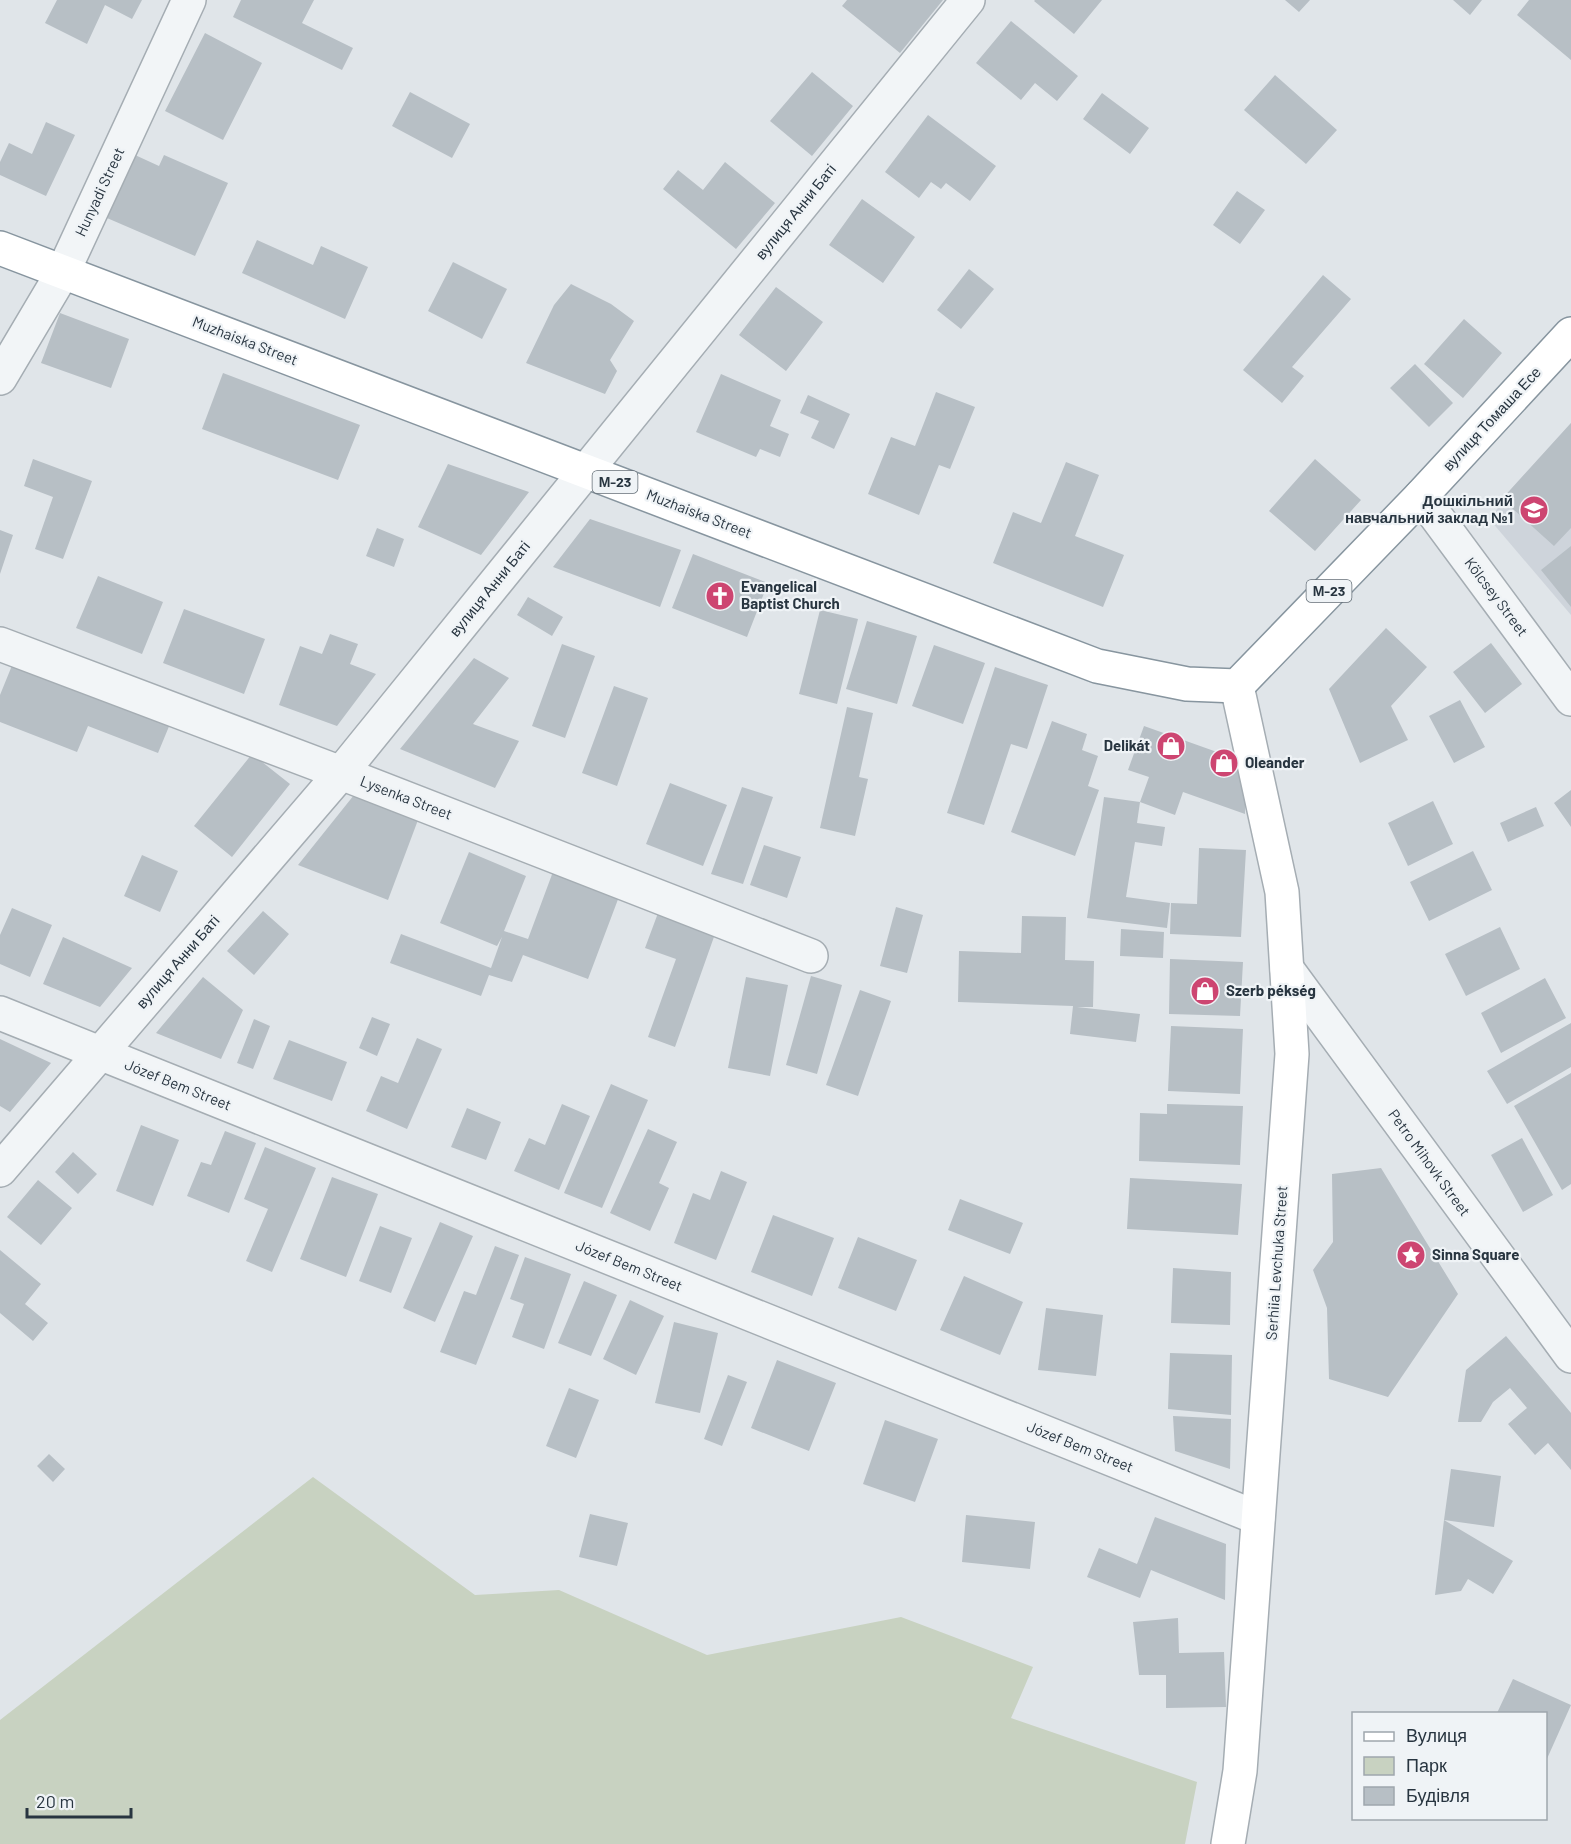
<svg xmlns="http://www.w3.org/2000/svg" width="1571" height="1844" font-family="Barlow,sans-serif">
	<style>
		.built { fill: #ced4db }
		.green { fill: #c8d2c1 }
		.building { fill: #b7bfc5 }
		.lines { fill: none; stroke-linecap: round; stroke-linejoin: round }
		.street-casing { stroke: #a5adb3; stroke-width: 36 }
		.secondary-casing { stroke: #a5adb3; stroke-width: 36 }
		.highway-casing { stroke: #87959f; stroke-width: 36 }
		.street { stroke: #f2f5f7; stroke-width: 33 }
		.secondary { stroke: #fff; stroke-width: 33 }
		.highway { stroke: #fff; stroke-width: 33 }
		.labels { text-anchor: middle; stroke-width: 4.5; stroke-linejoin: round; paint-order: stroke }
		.shield { fill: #eff3f6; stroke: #646e77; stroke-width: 1.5 }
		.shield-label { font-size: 14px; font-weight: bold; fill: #283540 }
		.street-label { font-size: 15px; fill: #283540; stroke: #eff3f6 }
		.poi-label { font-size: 15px; font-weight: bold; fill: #283540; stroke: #eff3f6; text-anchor: start }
	</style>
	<rect width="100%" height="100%" fill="#e0e5e9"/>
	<path class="built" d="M1571,423V615L1491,521L1502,499Z"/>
	<path class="green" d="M313,1477L475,1595L559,1590L707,1655L901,1617L1033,1667L1011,1718L1197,1782L1185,1844H0V1720Z"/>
	<path class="building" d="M57,0H142L132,19L105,5L87,44L45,23Z
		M241,0H314L302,23L353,48L342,70L233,17Z
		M847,0H943L900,53L842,6Z
		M1035,0H1102L1074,34L1034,1Z
		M1285,0H1310L1299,12Z
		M1453,0H1482L1470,15Z
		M1529,0H1571V60L1517,15Z
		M1011,21L1078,76L1057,101L1035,83L1021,100L976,63Z
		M205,33L262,63L223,140L165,111Z
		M812,72L853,106L812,156L770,121Z
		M1275,75L1337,130L1306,164L1244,110Z
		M410,92L470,124L452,158L392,126Z
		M1102,93L1149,128L1130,154L1083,119Z
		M928,115L996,166L970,201L946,183L941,189L931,182L919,198L885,172Z
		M46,122L75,135L46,196L0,175V162L9,143L32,154Z
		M135,155L159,166L164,155L228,183L195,256L107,218Z
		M725,162L775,203L736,249L663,189L678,170L703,190Z
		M1237,191L1265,210L1240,244L1213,225Z
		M862,199L915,237L883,283L829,245Z
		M257,240L313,265L321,246L368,267L345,319L242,273Z
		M453,262L507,289L482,339L428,311Z
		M969,269L994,289L961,329L937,310Z
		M1323,275L1351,299L1292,367L1304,376L1282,403L1243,370Z
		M571,284L611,304L634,321L610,360L617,371L605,394L526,363L554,305Z
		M776,287L823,322L786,371L739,335Z
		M60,313L129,339L111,388L41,363Z
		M1464,319L1502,353L1463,398L1424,364Z
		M1415,364L1453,403L1429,427L1390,388Z
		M223,373L360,425L338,480L202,429Z
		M721,374L781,400L770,426L789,434L780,457L760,449L756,457L696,432Z
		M936,392L975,407L950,469L939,465L919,515L868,494L891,437L915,446Z
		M808,395L850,414L834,449L811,438L819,421L800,413Z
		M1571,423V528L1554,546L1502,499Z
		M33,459L92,481L63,559L35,549L53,497L24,486Z
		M1315,459L1361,500L1315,551L1269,511Z
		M1066,462L1099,475L1075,536L1124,555L1103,607L993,563L1013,512L1041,523Z
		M448,464L529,492L481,555L418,527Z
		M590,519L681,550L660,607L553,567Z
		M377,528L404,539L394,567L366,556Z
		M0,530L13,535L0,574Z
		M1571,546V607L1541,570Z
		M693,554L768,583L747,637L672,608Z
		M98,576L163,602L142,654L76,628Z
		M528,597L563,617L552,636L517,615Z
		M184,609L265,639L244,694L163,663Z
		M820,610L858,619L837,704L799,694Z
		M867,621L917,636L897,704L846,689Z
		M1386,628L1427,667L1391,706L1408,740L1360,763L1329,689Z
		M330,634L358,644L350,664L376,674L337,726L279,705L300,646L322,654Z
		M1491,643L1522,684L1485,713L1453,672Z
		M562,644L595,656L565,738L532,726Z
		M934,645L985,663L963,724L912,706Z
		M474,658L509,678L473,724L519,741L495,788L400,749Z
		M13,663L170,724L158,753L88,726L77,752L0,722V695Z
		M995,667L1048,685L1027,749L1011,744L984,825L947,813Z
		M614,686L648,698L617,786L582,773Z
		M1460,700L1485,747L1454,763L1429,716Z
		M847,707L873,713L859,777L868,779L855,836L820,828Z
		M1052,721L1087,734L1082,750L1098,756L1088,786L1099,790L1075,856L1011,832Z
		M1144,726L1245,762V814L1183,792L1175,815L1140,802L1137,823L1165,827L1162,846L1135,842L1126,897L1170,903L1167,928L1087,918L1104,797L1140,802L1149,777L1128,770Z
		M252,754L290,784L232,857L194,826Z
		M670,783L727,805L703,866L646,844Z
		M742,787L773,797L743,884L711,874Z
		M1571,790V827L1554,803Z
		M354,795L418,820L388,900L298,865Z
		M1433,801L1453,844L1408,866L1388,823Z
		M1536,807L1544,826L1508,842L1500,823Z
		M764,845L801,857L787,898L750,885Z
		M1199,848L1246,850L1241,937L1170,934L1171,903L1197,904Z
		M1473,851L1492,890L1429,921L1410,882Z
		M469,852L526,876L504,931L528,939L554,869L620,894L588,979L523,955L512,982L489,975L481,996L390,963L401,934L491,968L502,937L497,946L440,923Z
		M142,855L178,871L160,912L124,896Z
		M896,907L923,915L907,973L880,966Z
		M12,908L52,925L30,977L0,964V935Z
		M263,911L289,934L254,975L227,951Z
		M658,913L715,934L675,1047L648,1037L676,959L645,948Z
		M1022,916L1066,917L1065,960L1094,961L1093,1007H1077L1140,1014L1136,1042L1070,1034L1073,1006L958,1002L959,951L1021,953Z
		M1500,927L1520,969L1466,996L1445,954Z
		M1121,929L1164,932L1163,958L1120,956Z
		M63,937L132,968L100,1007L43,984Z
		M1170,959L1243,962L1240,1016L1169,1014Z
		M811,976L842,985L817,1074L786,1065Z
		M203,977L243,1010L221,1059L156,1033Z
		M746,977L788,985L770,1076L728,1068Z
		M1545,978L1566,1018L1501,1053L1481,1013Z
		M860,990L891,1001L858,1096L826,1085Z
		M372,1017L390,1024L377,1056L359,1048Z
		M254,1019L270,1026L253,1069L237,1063Z
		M1571,1023V1067L1507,1104L1487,1071Z
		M1171,1026L1243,1029L1240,1094L1168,1091Z
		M417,1038L442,1049L407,1129L366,1111L381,1076L398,1083Z
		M0,1039L51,1063L10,1112L0,1106Z
		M289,1040L347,1062L332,1101L273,1079Z
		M1571,1073V1184L1562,1190L1514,1106Z
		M611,1084L648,1100L602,1208L564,1193Z
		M562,1104L590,1116L559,1190L514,1171L529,1138L545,1145Z
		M1167,1104L1243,1106L1240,1165L1139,1161L1140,1113L1167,1114Z
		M467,1108L501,1122L486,1160L451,1147Z
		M141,1125L179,1140L153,1206L116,1191Z
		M648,1129L677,1142L659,1183L669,1188L650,1231L610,1213Z
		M225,1131L256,1143L229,1213L187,1196L201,1162L211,1165Z
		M1522,1138L1553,1195L1523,1212L1491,1155Z
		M265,1147L316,1168L272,1272L246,1261L268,1209L244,1199Z
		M73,1152L97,1174L78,1194L55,1172Z
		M1381,1168L1458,1294L1388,1397L1329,1379L1327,1308L1313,1270L1333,1242L1332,1174Z
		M721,1171L747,1182L716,1260L674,1243L693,1193L710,1200Z
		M332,1177L378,1194L346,1277L300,1259Z
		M1130,1178L1242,1184L1238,1235L1127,1229Z
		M38,1180L72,1208L41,1245L7,1217Z
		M960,1199L1023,1223L1010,1254L948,1230Z
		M773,1215L834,1238L812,1296L751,1272Z
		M440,1222L473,1236L435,1322L403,1308Z
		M380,1226L412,1238L391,1293L359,1281Z
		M858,1237L917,1260L896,1311L838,1288Z
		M495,1246L519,1255L476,1365L440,1352L464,1291L476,1295Z
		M0,1250L41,1284L25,1304L48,1323L33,1341L0,1313Z
		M525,1257L571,1274L544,1349L512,1337L524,1304L510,1299Z
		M1173,1268L1231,1272L1230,1325L1171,1323Z
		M964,1276L1023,1302L1000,1355L940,1330Z
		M584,1281L617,1295L591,1356L558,1343Z
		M630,1300L664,1316L636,1375L603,1359Z
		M1046,1308L1103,1315L1096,1376L1038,1370Z
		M674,1322L718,1333L700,1413L655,1403Z
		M1506,1336L1571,1413V1470L1548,1443L1535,1455L1508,1424L1527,1408L1510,1388L1493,1402L1481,1422H1458L1466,1370Z
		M1170,1353L1232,1355L1231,1415L1168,1409Z
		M777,1360L836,1383L809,1451L751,1428Z
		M728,1375L747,1382L722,1446L704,1439Z
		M569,1388L599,1400L576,1458L546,1446Z
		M1173,1416L1231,1419L1230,1469L1175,1451Z
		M885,1420L938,1439L915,1502L863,1484Z
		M49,1454L65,1469L53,1482L37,1466Z
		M1451,1469L1501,1476L1494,1527L1444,1520L1513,1561L1493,1594L1468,1579L1461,1591L1435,1595L1444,1520Z
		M590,1514L628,1523L617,1566L579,1557Z
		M966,1515L1035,1522L1030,1569L962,1562Z
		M1155,1517L1226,1544L1225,1600L1151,1570L1140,1598L1087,1577L1099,1548L1137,1564Z
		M1178,1618L1179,1653L1224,1652L1226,1707L1166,1708V1675H1139L1133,1622Z
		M1513,1679L1571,1705L1546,1761L1545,1713H1497Z"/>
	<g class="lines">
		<g class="street-casing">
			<path id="street" d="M0,378L63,272L189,0
				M1421,496L1571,699
				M0,644L341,773L811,956
				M1287,969L1571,1356
				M0,1013L1258,1518
				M0,1170L341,773L968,0"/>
		</g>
		<g class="secondary-casing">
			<path id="secondary" d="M1228,1844L1240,1771L1292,1054L1282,892L1237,686"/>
		</g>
		<g class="highway-casing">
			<path id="highway" d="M0,248L1097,666L1187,684L1237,686L1421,496L1571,334"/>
		</g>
		<use href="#street" class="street"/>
		<use href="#secondary" class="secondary"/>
		<use href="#highway" class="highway"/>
	</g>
	<defs>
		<g id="school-disc" transform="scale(1.5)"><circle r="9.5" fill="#cd4571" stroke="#eff3f6"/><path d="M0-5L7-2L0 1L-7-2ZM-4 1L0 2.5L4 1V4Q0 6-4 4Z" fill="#fff"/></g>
		<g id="church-disc" transform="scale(1.5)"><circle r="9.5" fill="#cd4571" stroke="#eff3f6"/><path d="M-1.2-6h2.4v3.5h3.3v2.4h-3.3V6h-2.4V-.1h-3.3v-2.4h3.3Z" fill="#fff"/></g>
		<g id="shop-disc" transform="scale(1.5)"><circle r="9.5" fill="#cd4571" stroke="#eff3f6"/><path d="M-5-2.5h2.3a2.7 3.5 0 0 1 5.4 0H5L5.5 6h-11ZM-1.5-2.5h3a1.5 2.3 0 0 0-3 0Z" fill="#fff"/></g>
		<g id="sight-disc" transform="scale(1.5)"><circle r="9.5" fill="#cd4571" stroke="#eff3f6"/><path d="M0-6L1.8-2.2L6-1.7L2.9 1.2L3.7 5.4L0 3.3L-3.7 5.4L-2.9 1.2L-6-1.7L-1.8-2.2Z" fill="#fff"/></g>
	</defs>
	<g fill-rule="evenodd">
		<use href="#school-disc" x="1534" y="510"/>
		<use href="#church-disc" x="720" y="596"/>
		<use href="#shop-disc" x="1171" y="746"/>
		<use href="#shop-disc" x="1224" y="763"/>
		<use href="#shop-disc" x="1205" y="991"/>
		<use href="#sight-disc" x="1411" y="1255"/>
	</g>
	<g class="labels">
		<g class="shield">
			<rect x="592.5" y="471" width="45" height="22" rx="4.5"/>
			<rect x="1306.5" y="580" width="45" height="22" rx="4.5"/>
		</g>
		<g class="shield-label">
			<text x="615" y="487">М-23</text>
			<text x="1329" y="596">М-23</text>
		</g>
		<g class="street-label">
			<text transform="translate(100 192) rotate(-65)" y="5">Hunyadi Street</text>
			<text transform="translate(796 212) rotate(-51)" y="5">вулиця Анни Баті</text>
			<text transform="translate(245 341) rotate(21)" y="5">Muzhaiska Street</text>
			<text transform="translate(1492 419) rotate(-47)" y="5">вулиця Томаша Есе</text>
			<text transform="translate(699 514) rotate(21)" y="5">Muzhaiska Street</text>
			<text transform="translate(490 589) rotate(-51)" y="5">вулиця Анни Баті</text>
			<text transform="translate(1496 597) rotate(53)" y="5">Kölcsey Street</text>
			<text transform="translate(406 798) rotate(21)" y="5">Lysenka Street</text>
			<text transform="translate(178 962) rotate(-49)" y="5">вулиця Анни Баті</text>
			<text transform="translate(178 1085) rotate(22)" y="5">Józef Bem Street</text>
			<text transform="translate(1429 1163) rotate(54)" y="5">Petro Mihovk Street</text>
			<text transform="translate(1277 1263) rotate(-86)" y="5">Serhiia Levchuka Street</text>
			<text transform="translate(629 1266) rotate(22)" y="5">Józef Bem Street</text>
			<text transform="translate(1080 1447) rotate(22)" y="5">Józef Bem Street</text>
		</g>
		<g class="poi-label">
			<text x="1513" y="506" text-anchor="end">Дошкільний<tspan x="1513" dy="17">навчальний заклад №1</tspan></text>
			<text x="741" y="592">Evangelical<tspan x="741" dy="17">Baptist Church</tspan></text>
			<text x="1150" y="751" text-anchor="end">Delikát</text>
			<text x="1245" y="768">Oleander</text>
			<text x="1226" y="996">Szerb pékség</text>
			<text x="1432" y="1260">Sinna Square</text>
		</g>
	</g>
	<rect x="1352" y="1712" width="195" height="108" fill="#eff3f6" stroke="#9fa7ad" stroke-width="1.5"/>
	<rect x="1364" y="1732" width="30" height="9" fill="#ffffff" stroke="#9fa7ad" stroke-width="1.5"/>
	<text x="1406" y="1742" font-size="18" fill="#283540">Вулиця</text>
	<rect x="1364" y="1757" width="30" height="18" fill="#c8d2c1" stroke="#9fa7ad" stroke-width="1.5"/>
	<text x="1406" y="1772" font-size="18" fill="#283540">Парк</text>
	<rect x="1364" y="1787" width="30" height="18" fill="#b7bfc5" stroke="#9fa7ad" stroke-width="1.5"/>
	<text x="1406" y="1802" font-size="18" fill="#283540">Будівля</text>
	<path d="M27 1808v9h104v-9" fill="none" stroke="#283540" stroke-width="3"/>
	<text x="36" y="1808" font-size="18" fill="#283540" stroke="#eff3f6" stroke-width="4.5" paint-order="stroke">20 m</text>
</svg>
